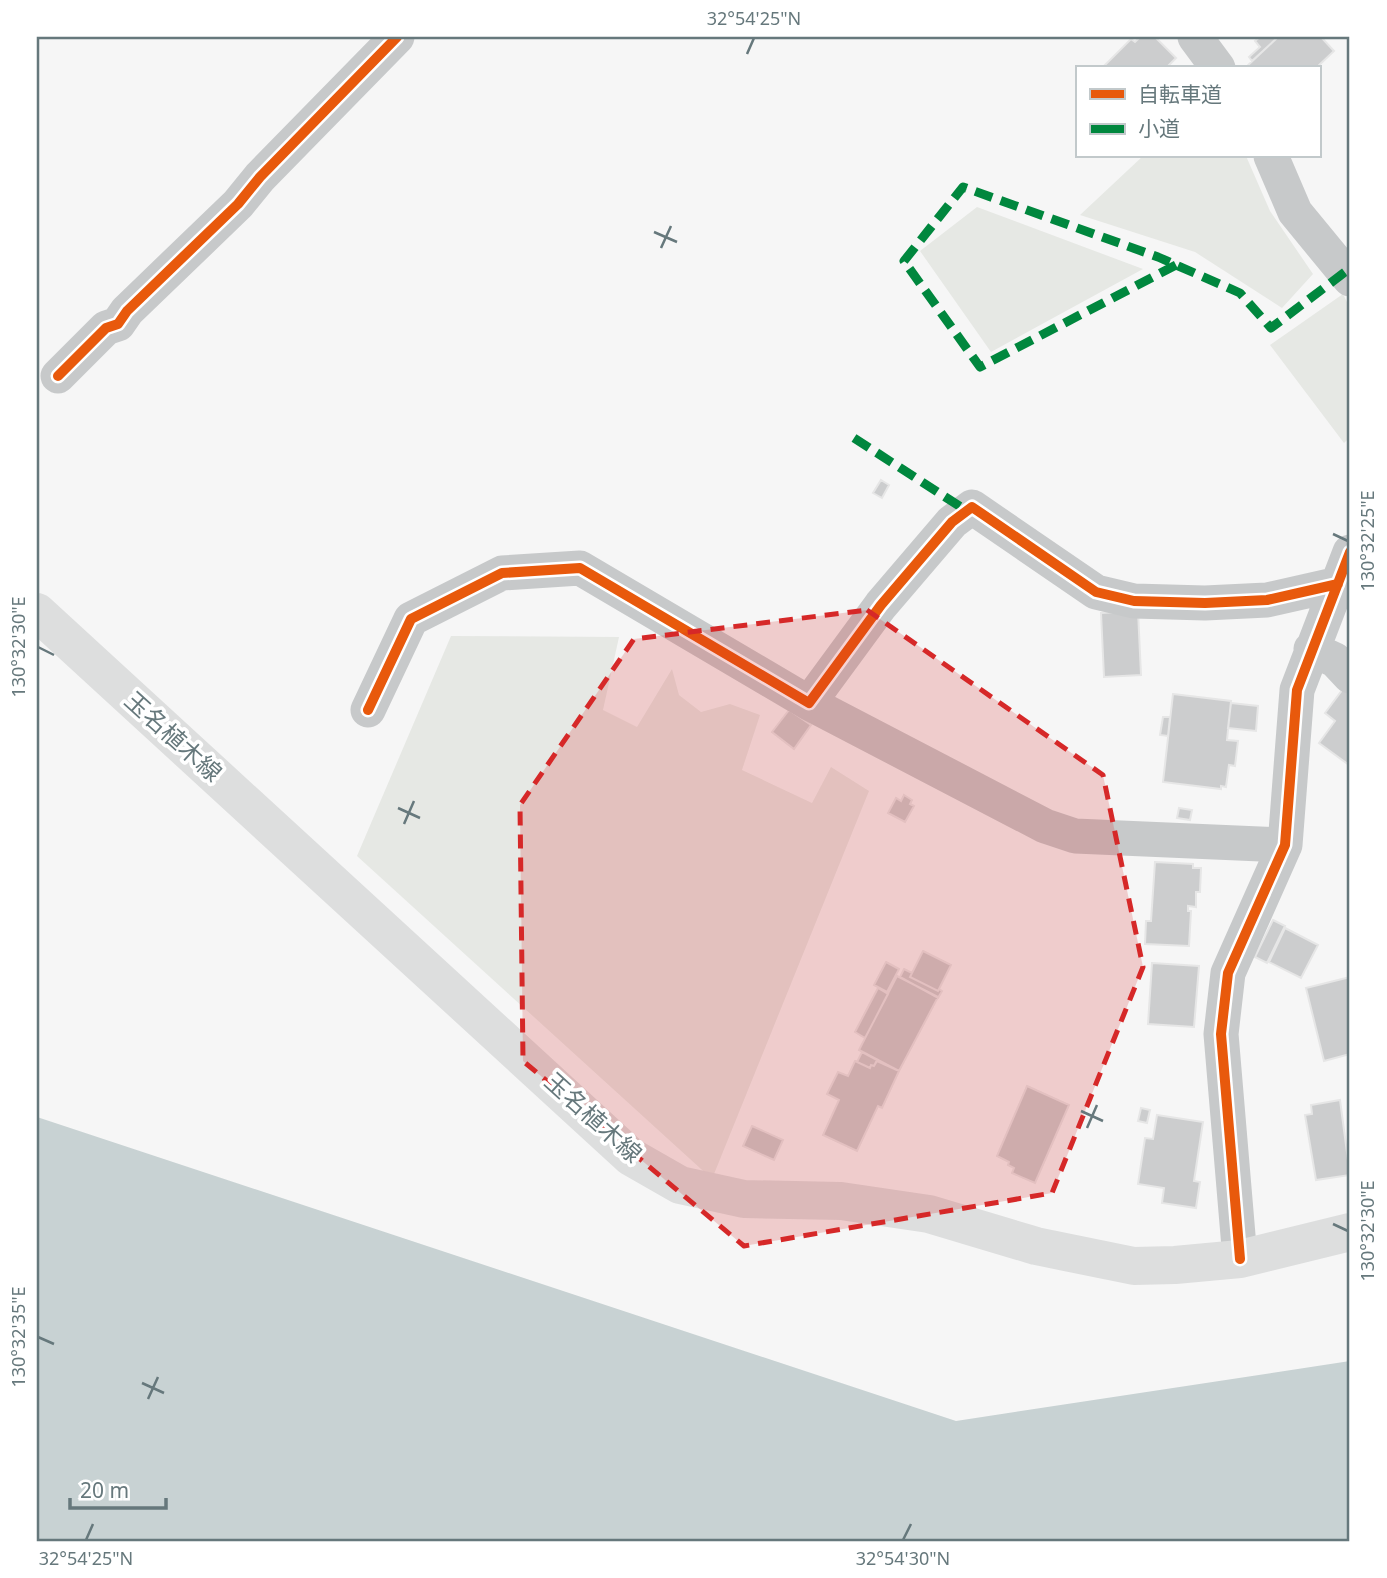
<svg xmlns="http://www.w3.org/2000/svg" width="1387" height="1578" font-family="'Noto Sans','Noto Sans JP',sans-serif">
	<style>
		.green { fill: #e6e8e4 }
		.water { fill: #c8d2d3 }
		.building { fill: #cccdce; stroke: #e6e6e6; stroke-width: 2 }
		.lines { fill: none; stroke-linecap: round; stroke-linejoin: round }
		.minor { stroke: #c7c9ca; stroke-width: 35 }
		.major { stroke: #dddede; stroke-width: 38 }
		.quiet { stroke: #00873e; stroke-width: 9; stroke-dasharray: 18 9; stroke-linecap: butt }
		.cycleway-casing { stroke: #fff; stroke-width: 15 }
		.cycleway { stroke: #e8590c; stroke-width: 10 }
		.marked { fill: #d62828; fill-opacity: 0.2; stroke: #d62828; stroke-width: 5; stroke-dasharray: 14 9; stroke-linejoin: round }
		.ticks { fill: none; stroke: #66787c; stroke-width: 2.5 }
		.labels { text-anchor: middle; stroke-width: 7; stroke-linejoin: round; paint-order: stroke }
		.street-label { font-size: 24px; fill: #66787c; stroke: #fff }
		.neatline { fill: none; stroke: #66787c; stroke-width: 2.5 }
		.ticks-label { font-size: 18px; text-anchor: middle; fill: #66787c }
	</style>
	<rect width="100%" height="100%" fill="#f6f6f6"/>
	<path class="green" d="M1143,156H1246L1270,211L1313,274L1282,308L1195,252L1080,215Z
		M977,207L1143,269L991,352L920,251Z
		M1343,294L1350,308V437L1344,443L1270,345Z
		M451,636L619,637L603,710L637,727L672,669L679,695L701,712L730,704L760,715L742,770L812,803L831,767L869,791L712,1179L357,856Z"/>
	<path class="water" d="M37,1117L956,1421L1350,1361V1541H37Z"/>
	<path class="building" d="M1140,37H1155L1176,58L1166,68H1102L1131,39L1135,42Z
		M1260,37H1278L1252,61L1249,57L1260,47L1255,41Z
		M1278,37H1321L1334,51L1316,68H1245Z
		M881,480L889,485L882,498L873,493Z
		M1138,611L1141,675L1104,677L1101,613Z
		M1343,689L1350,694L1349,765L1319,743L1335,721L1325,713Z
		M1173,694L1231,701L1227,740L1238,741L1235,766L1229,765L1226,787L1221,786V789L1163,782Z
		M1231,703L1258,706L1256,731L1228,728Z
		M789,710L811,725L794,749L772,732Z
		M1163,717H1170L1168,736L1160,735Z
		M904,795L912,800L910,804L914,806L905,822L888,813L896,798L901,801Z
		M1179,808L1192,810L1190,820L1177,818Z
		M1155,862L1193,864V868H1201L1200,892H1196V907L1188,906V911H1191L1189,946L1145,944L1146,921H1151Z
		M1273,920L1285,926L1267,963L1255,957Z
		M1285,928L1318,945L1301,978L1269,962Z
		M923,951L951,965L938,991L910,977Z
		M886,962L899,969L887,992L874,985Z
		M1152,963L1199,966L1194,1027L1148,1024Z
		M904,969L912,973L910,977L938,991L939,989L942,991L938,998L900,977Z
		M897,976L938,997L899,1071L859,1050Z
		M1350,977V1054L1324,1061L1306,988Z
		M878,988L888,994L865,1038L855,1032Z
		M862,1052L877,1060L874,1066L871,1065L870,1068L857,1062Z
		M855,1061L870,1068L871,1065L874,1066L877,1061L899,1071L882,1108L878,1106L857,1151L823,1135L839,1100L827,1094L838,1072L848,1076Z
		M1027,1086L1069,1105L1035,1183L1012,1173L1014,1168L1008,1165L1009,1162L997,1156Z
		M1340,1100L1350,1175L1316,1180L1305,1115L1312,1114L1311,1105Z
		M1141,1108L1150,1110L1147,1123L1138,1121Z
		M1157,1115L1203,1122L1194,1181L1200,1182L1196,1208L1162,1203L1164,1188L1138,1184L1145,1138L1153,1139Z
		M752,1126L783,1140L774,1160L743,1146Z"/>
	<g class="lines">
		<path class="minor" d="M1195,37L1218,68
			M1271,156L1295,212L1350,279
			M58,376L106,328L118,324L127,311L238,204L260,177L397,37
			M1311,649L1335,660L1350,676
			M809,703L1045,826L1075,836L1285,845
			M368,710L411,619L502,573L580,568L809,703L881,605L952,522L972,507L1096,592L1134,601L1205,603L1267,600L1338,584
			M1240,1259L1221,1034L1228,973L1285,845L1297,690L1350,552"/>
		<path class="major" d="M37,612L631,1157L680,1185L744,1199L841,1201L929,1214L1036,1246L1134,1266L1175,1265L1240,1259L1350,1232"/>
		<path class="quiet" d="M1176,265L980,367L904,261L963,187L1158,257L1240,293L1271,328L1345,272
			M854,438L967,511"/>
		<g class="cycleway-casing">
			<path id="cycleway" d="M58,376L106,328L118,324L127,311L238,204L260,177L397,37
				M368,710L411,619L502,573L580,568L809,703L881,605L952,522L972,507L1096,592L1134,601L1205,603L1267,600L1338,584
				M1240,1259L1221,1034L1228,973L1285,845L1297,690L1350,552"/>
		</g>
		<use href="#cycleway" class="cycleway"/>
	</g>
	<path class="marked" d="M867,610L1103,775L1143,967L1052,1193L744,1246L523,1061L520,805L634,639Z"/>
	<path class="ticks" d="M747,54L754,38M654,232L677,242M661,248L671,226M1333,534L1348,541M38,647L54,655M398,808L420,818M404,824L414,801M1081,1111L1103,1121M1087,1128L1097,1105M1333,1224L1348,1231M38,1337L54,1344M142,1383L164,1393M148,1399L158,1377M86,1540L93,1524M903,1540L911,1524"/>
	<g class="labels">
		<g class="street-label">
			<text transform="translate(173 737) rotate(42)" y="8">玉名植木線</text>
			<text transform="translate(593 1118) rotate(42)" y="8">玉名植木線</text>
		</g>
	</g>
	<rect width="1387" height="1578" fill="none" stroke="#ffffff" stroke-width="77"/>
	<rect x="1076" y="66" width="245" height="91" fill="#ffffff" stroke="#c2c9cb" stroke-width="2"/>
	<rect x="1090" y="89" width="35" height="10" fill="#e8590c" stroke="#c2c9cb" stroke-width="2"/>
	<text x="1138" y="102" font-size="21" fill="#66787c">自転車道</text>
	<rect x="1090" y="124" width="35" height="10" fill="#00873e" stroke="#c2c9cb" stroke-width="2"/>
	<text x="1138" y="136" font-size="21" fill="#66787c">小道</text>
	<path d="M70 1498v10h96v-10" fill="none" stroke="#66787c" stroke-width="3.5"/>
	<text x="80" y="1498" font-size="21" fill="#66787c" stroke="#ffffff" stroke-width="5" paint-order="stroke">20 m</text>
	<rect x="38" y="38" width="1310" height="1502" class="neatline"/>
	<g class="ticks-label">
		<text x="754" y="25">32°54'25"N</text>
		<text transform="translate(1368 541) rotate(-90)" y="6">130°32'25"E</text>
		<text transform="translate(19 647) rotate(-90)" y="6">130°32'30"E</text>
		<text transform="translate(1368 1231) rotate(-90)" y="6">130°32'30"E</text>
		<text transform="translate(19 1337) rotate(-90)" y="6">130°32'35"E</text>
		<text x="86" y="1565">32°54'25"N</text>
		<text x="903" y="1565">32°54'30"N</text>
	</g>
</svg>
